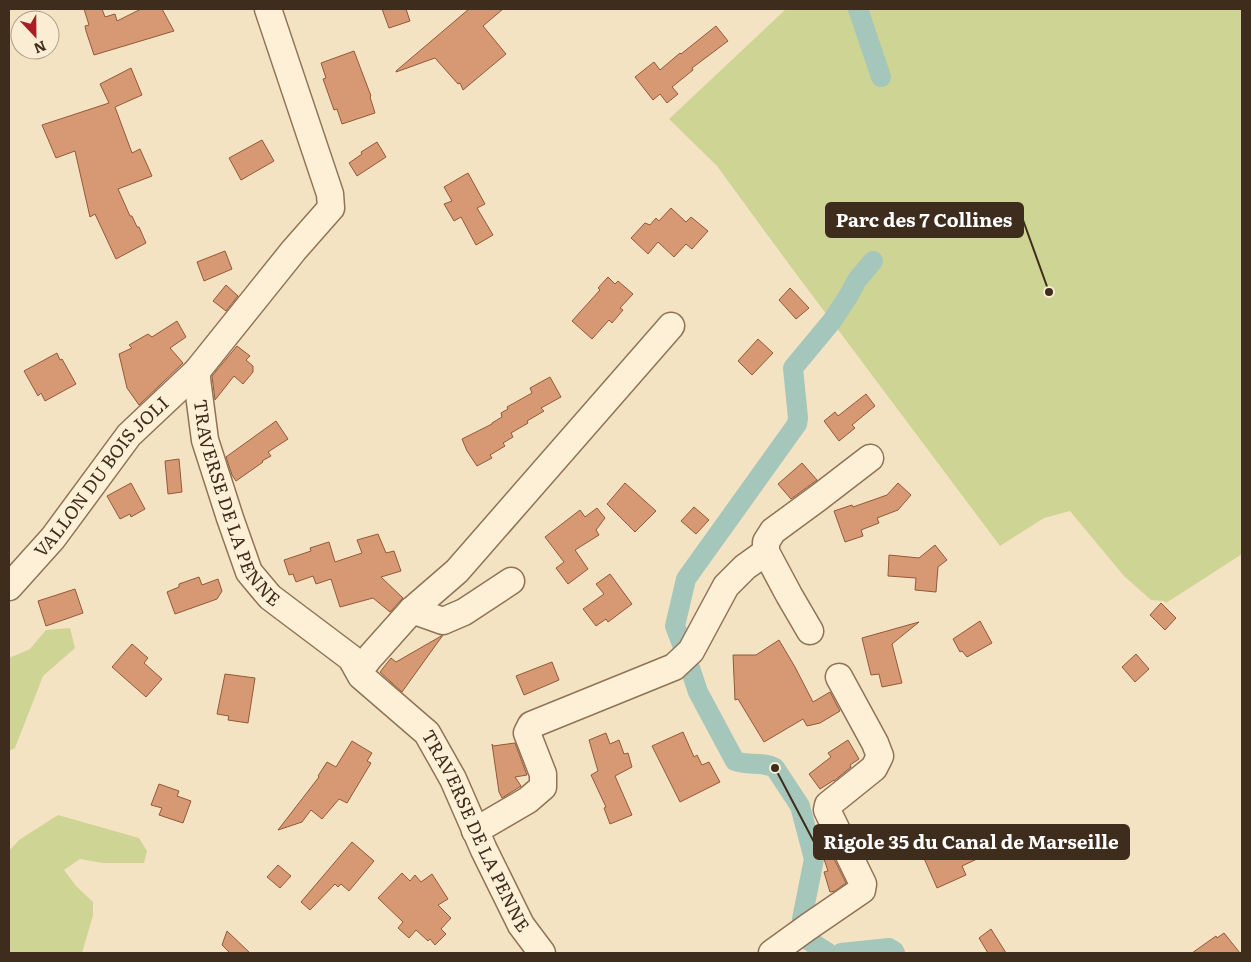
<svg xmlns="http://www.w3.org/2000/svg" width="1251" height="962" font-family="Literata,serif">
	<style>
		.green { fill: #ced494 }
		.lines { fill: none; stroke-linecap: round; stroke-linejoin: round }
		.canal { stroke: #a5c6bb; stroke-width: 20 }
		.building { fill: #d79973; stroke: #935939 }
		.minor-casing { stroke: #907356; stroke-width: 29 }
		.minor { stroke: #fdf0d7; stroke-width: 26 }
		.labels { text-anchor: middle; stroke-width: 5; stroke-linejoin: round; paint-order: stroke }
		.street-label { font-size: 18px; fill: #3e2c1c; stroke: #faedd3 }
		.leader { fill: none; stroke: #3e2c1c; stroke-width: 2 }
		.callout-dot { fill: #3e2c1c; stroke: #faedd3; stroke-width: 2 }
		.callout { fill: #3e2c1c; stroke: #3e2c1c; stroke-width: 2 }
		.callout-label { font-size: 19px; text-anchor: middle; font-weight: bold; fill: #fff }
	</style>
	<rect width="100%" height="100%" fill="#f4e3c2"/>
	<path class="green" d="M786,9H1242V554L1166,603L1164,601L1151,600L1124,576L1070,511L1044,518L1000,546L791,267L717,166L669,119Z
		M70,628L75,648L43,676L15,748L9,751V658L30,649L46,630Z
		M58,815L139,838L147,851L144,863H103L80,859L64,870L76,886L93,902V915L82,953H9V851L19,840Z"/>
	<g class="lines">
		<path class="canal" d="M858,9L881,77
			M683,647L675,626L686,579L797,424L798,418L793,368L832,321L849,295L857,280L873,261
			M690,668L698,692L735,761C748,766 763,761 775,768L800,806L814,859L802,919
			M806,937L808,940L828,953
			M841,953L889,948L894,951L895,953"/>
	</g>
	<path class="building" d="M84,9H102L105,17L115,14L117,21L141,9H162L174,31L94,55L86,31L85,26L89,25Z
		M382,9H406L410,21L389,28Z
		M469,9H503L483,26L506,54L463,90L460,83L458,84L435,58L396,72V71Z
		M716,26L728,41L692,68L693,70L672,87L678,94L667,103L660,94L653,100L635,77L654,62L660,70L680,53L681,54Z
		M354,51L371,96L370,97L375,113L342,124L337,109L334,110L323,79L326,78L321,63Z
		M131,68L142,95L115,107L132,153L140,149L152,176L118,189L130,216H132L137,227H139L146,243L116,259L95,214L90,217L75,151L56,158L42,125L109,103L100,84Z
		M262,140L274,161L241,180L229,158Z
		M377,142L386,157L357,176L349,163L362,154L361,152Z
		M468,173L485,204L477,208L493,235L476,245L461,217L454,221L444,204L452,201L444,187Z
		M671,208L686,222L691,217L708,231L692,249L686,244L674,257L658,242L648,254L631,238L645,223L650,225L656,218L659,221Z
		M225,251L232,269L204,281L197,262Z
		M608,277L615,284L618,281L633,294L620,308L623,310L612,323L609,320L592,339L572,321L600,290L598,288Z
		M226,285L238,296L226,311L213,301Z
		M790,288L809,308L796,319L779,300Z
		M177,321L186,337L170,348L183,363L139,405L127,388L119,354L132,348L129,345L148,334L152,337Z
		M758,339L773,353L752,375L738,361Z
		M237,346L250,356L246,360L253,366V372L243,384L234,376L215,400L212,376Z
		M57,353L60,360L62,359L76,384L45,401L41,393L38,396L24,371Z
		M550,377L561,397L541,408L544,411L527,421L528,423L511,433L513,437L503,443L505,446L490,455L492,458L477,466L467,451L462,439L492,424V423L502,417L501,413L508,409L507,407L532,393L530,388Z
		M866,394L875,406L852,425L855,428L839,441L824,421L835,412L838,416Z
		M276,421L288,439L268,452L271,456L262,461L263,462L236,481L232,475L226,457Z
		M179,459L182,492L168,494L165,461Z
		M802,463L817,480L791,499L778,484Z
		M131,483L145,509L131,517L130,514L120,519L107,496Z
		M625,483L656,511L635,532L607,504Z
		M898,483L911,495L898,510L877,518L879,523L861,530L863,536L845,542L834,511L852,505L853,507L887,495Z
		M694,507L709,520L696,534L681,521Z
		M597,508L605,518L596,530L599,535L575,550L588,569L568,584L556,568L564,562L545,537L580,510L585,517Z
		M378,534L386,553L394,551L401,571L381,577L403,598L390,612L373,598L340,607L331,579L316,584L313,576L296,582L293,574L289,575L284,560L311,551L310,548L329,542L335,562L362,553L357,540Z
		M935,545L947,560L938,567L936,592L915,590L916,578L888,576L889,555L919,558Z
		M610,574L632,604L608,622L606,619L596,626L583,609L604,594L596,584Z
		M199,577L202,585L218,579L222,591L217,599L175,614L167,592L179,587V584Z
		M75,589L83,613L46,626L38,601Z
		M1161,603L1176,618L1165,630L1150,615Z
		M980,621L992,643L967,657L962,651L960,652L953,639Z
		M919,622L892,644L902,683L882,687L879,674L871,675L862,638Z
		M443,635L402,692L380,672L391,658L396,662Z
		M779,640L795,667L813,702L830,692L840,711L820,723L807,726L803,719L764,742L738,699L735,700L733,655H756Z
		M132,644L148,658L144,663L162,679L146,697L112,667Z
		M1136,654L1149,669L1135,682L1122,667Z
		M552,662L559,680L524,695L516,676Z
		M225,674L255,678L248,723L228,720L229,716L217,714Z
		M683,732L694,757L697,755L702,765L709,762L720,782L680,802L652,746Z
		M606,733L610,744L619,740L624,754L628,753L632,767L615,776L632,815L610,824L604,808L606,807L591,775L598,771L589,740Z
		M848,740L859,759L850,765L851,767L834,781V780L820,789L809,774L831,757L828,753Z
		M352,741L372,753L367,761L371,763L347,803L339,799L322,819L311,810L302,822L278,830L319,777L318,776L327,762L336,767Z
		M515,743L527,775L515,777L521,786L502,798L499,792L492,744L493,746Z
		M159,784L179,791L177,796L191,801L183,823L159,815L162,808L151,805Z
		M976,835L983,849L974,852L977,859L962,866L966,875L937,888L923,856L967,837L968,839Z
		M352,842L374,861L349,891L341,884L338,887L335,884L310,910L301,902Z
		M831,853L846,883L835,891L830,892L824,872L828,871L823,856Z
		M278,865L291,876L280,888L267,877Z
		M402,873L410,881L415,875L421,882L432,874L448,899L438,905L451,918L441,929L446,934L435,945L430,939L428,941L416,930L409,938L398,928L403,922L378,898Z
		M991,929L1006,953H988L979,938Z
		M227,931L250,953H230L222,945Z
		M1224,933L1240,953H1192L1216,936L1217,938Z"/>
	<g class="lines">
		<g class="minor-casing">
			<g id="minor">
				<path id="s1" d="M268,9L330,194L331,208L294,250L197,371V379L205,440L230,518L249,572L270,597L351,658L361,676L427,733L453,779L484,850L521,925L542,953"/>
				<path id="s2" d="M9,587L53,538L129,435L197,371"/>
				<path d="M412,610L443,621L464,612L511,581"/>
				<path d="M810,631L789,595L766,552V542L773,531L818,498L870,458"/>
				<path d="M359,671L371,656L412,610L457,571L671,326"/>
				<path d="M475,831L528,800L543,787V774L527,733L531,725L674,667L691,651L726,586L745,567L766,552"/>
				<path d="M772,953L808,927L862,890L863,884L827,810L828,805L874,768L880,756L875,743L839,677"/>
			</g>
		</g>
		<use href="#minor" class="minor"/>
	</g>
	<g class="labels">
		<g class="street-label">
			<text dy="6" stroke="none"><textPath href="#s2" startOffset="144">VALLON DU BOIS JOLI</textPath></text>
			<text dy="6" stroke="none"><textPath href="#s1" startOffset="560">TRAVERSE DE LA PENNE</textPath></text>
			<text dy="6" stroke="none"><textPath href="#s1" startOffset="980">TRAVERSE DE LA PENNE</textPath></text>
		</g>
	</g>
	<path class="leader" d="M1049 292L1023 220M775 768L814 842"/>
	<g class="callout-dot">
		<circle cx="1049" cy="292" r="5"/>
		<circle cx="775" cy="768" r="5"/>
	</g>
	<g class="callout">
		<rect x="826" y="203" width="197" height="34" rx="5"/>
		<rect x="814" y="825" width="315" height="34" rx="5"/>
	</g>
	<g class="callout-label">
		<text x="924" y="227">Parc des 7 Collines</text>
		<text x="971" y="849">Rigole 35 du Canal de Marseille</text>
	</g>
	<rect width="1251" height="962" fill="none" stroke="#3e2c1c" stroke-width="20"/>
	<g transform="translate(35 35) rotate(158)"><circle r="24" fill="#faedd3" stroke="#afa08a"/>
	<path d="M0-4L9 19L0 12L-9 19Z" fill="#a81e24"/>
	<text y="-8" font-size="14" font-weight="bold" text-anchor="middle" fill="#3e2c1c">N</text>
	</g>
</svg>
